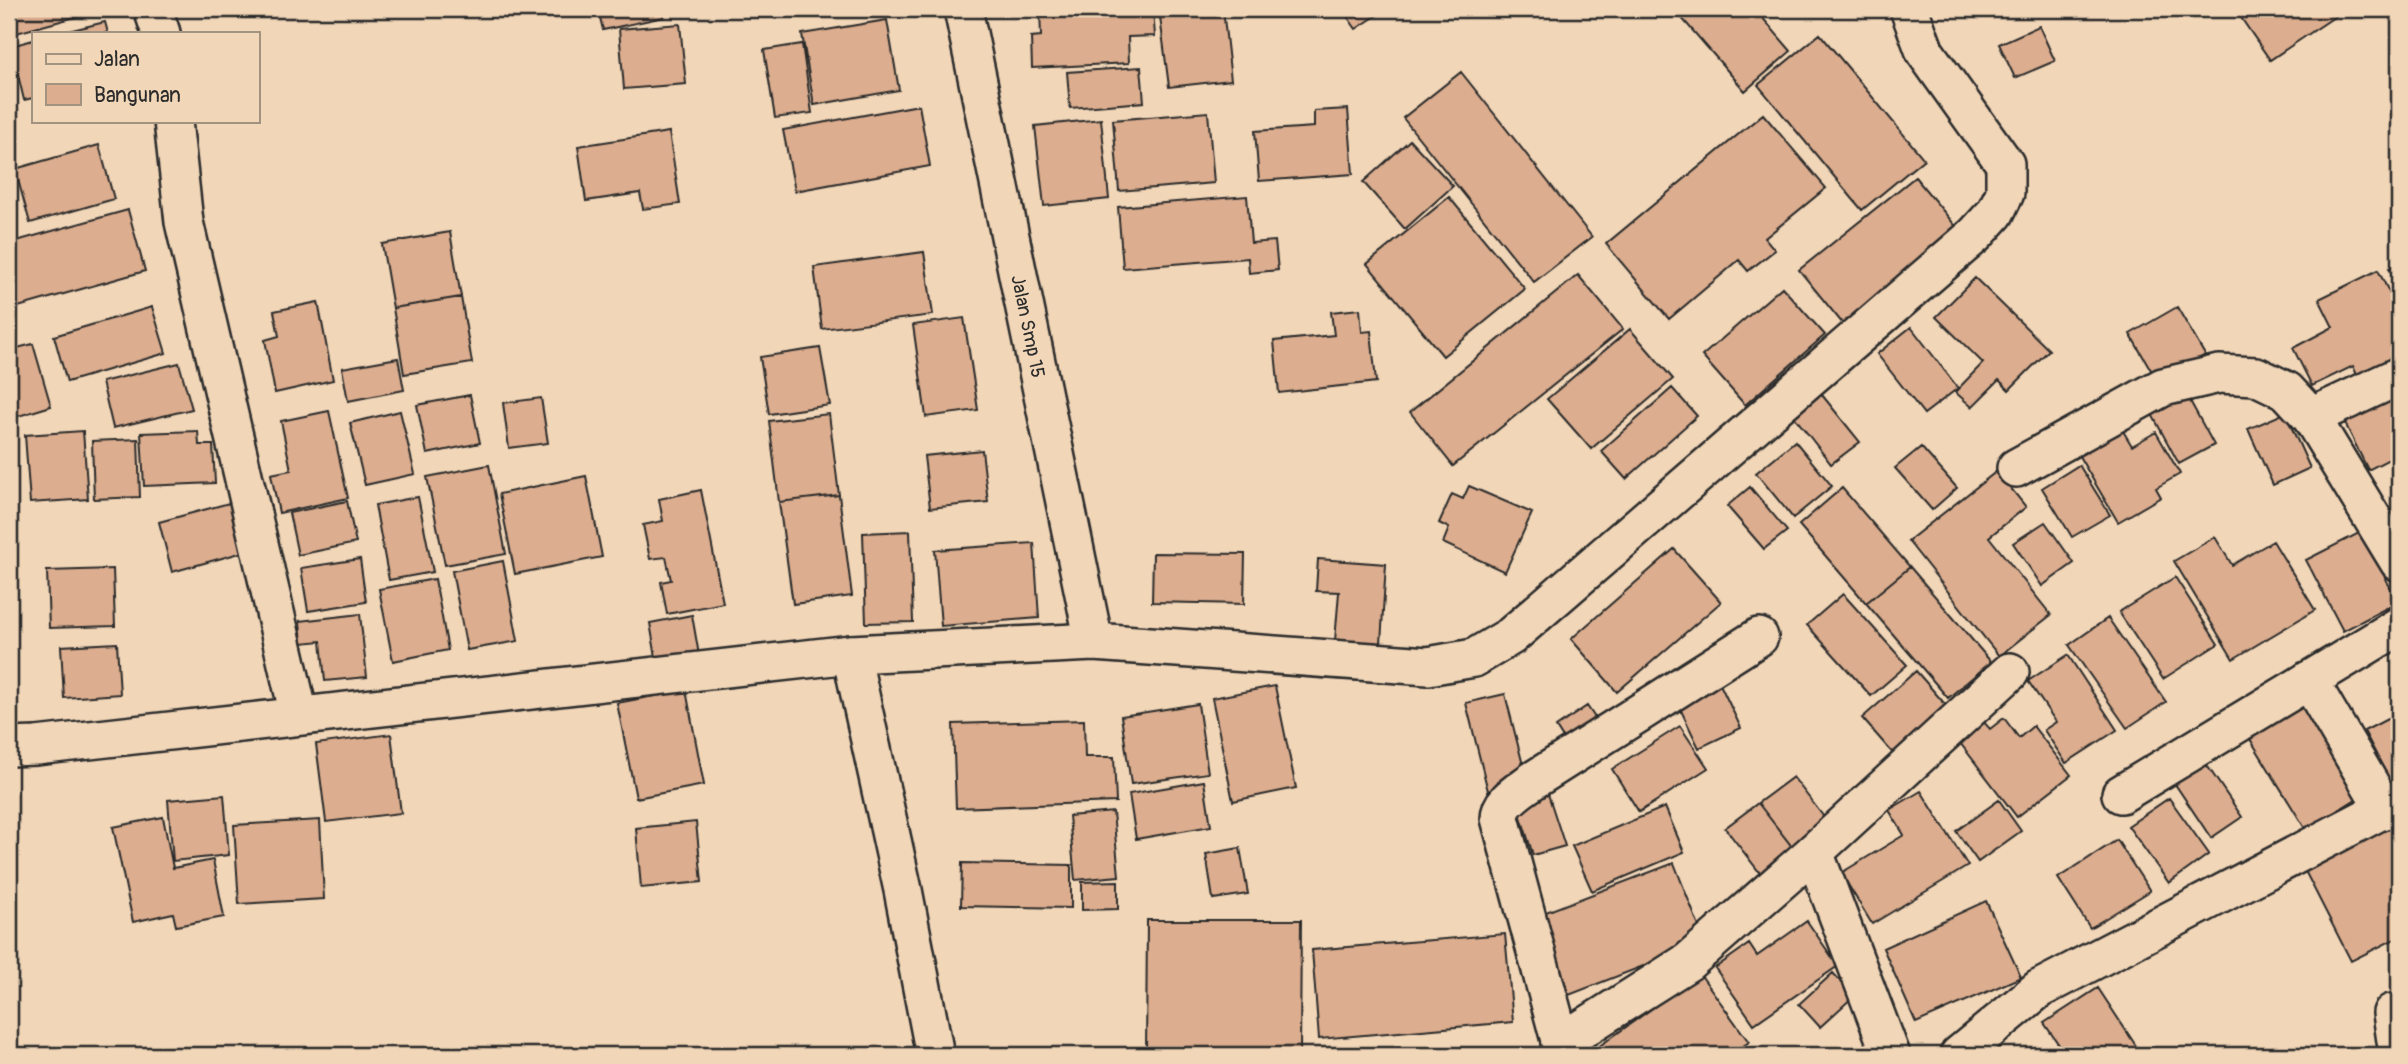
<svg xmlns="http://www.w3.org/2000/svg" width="2408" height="1064" font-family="Pangolin,sans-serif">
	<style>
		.building { fill: #dcad8e; stroke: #2b2b2b; stroke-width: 2 }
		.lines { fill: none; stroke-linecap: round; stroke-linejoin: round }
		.minor-casing { stroke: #2b2b2b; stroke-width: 42 }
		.minor { stroke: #f1d6b8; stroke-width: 37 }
		.labels { text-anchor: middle; stroke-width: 6; stroke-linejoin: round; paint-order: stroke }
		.street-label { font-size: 19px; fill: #2b2b2b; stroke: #f1d6b8 }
	</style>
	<rect width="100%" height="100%" fill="#f1d6b8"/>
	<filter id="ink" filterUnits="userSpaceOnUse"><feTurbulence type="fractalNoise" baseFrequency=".0143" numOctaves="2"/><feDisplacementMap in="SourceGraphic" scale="14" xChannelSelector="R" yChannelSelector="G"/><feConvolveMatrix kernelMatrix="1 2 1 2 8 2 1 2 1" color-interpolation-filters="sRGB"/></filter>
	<g filter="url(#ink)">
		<path class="building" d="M9,9H105L9,35Z
			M598,9H662L664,17L603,30Z
			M1153,9L1155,36L1128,37L1129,63L1032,68L1031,37L1041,36L1040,10Z
			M1159,9H1223L1231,80L1169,87Z
			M1342,9H1380L1382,12L1356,29Z
			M1674,9H1755L1791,51L1745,91Z
			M2235,9H2346L2270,60Z
			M887,20L899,90L814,105L802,34Z
			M105,22L108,33H60Z
			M680,24L686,84L624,89L619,29Z
			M2039,26L2055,61L2015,78L1999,44Z
			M1820,34L1924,159L1862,210L1758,85Z
			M33,40V98L24,100L11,46Z
			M802,44L812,113L775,118L764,50Z
			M1141,67L1144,102L1070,108L1067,72Z
			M1461,72L1592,237L1534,282L1403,118Z
			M919,105L930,166L795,191L783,130Z
			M1348,109L1353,174L1259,181L1255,131L1314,127V111Z
			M1208,112L1214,183L1119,191L1113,120Z
			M1763,114L1826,188L1765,238L1775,250L1748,271L1739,260L1669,319L1606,244Z
			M1101,119L1109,199L1044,206L1035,126Z
			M669,132L680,204L643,209L640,193L586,201L578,146Z
			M1410,140L1453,186L1405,229L1363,182Z
			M99,145L114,199L30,223L15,169Z
			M1915,177L1959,230L1843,324L1799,270Z
			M1247,196L1251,243L1275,241L1278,270L1249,273L1248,258L1123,268L1118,207Z
			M1449,197L1525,289L1443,356L1367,264Z
			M128,210L145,271L18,307L9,276V243Z
			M450,232L461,297L393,308L382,244Z
			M924,252L933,315L822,329L814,267Z
			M2399,263V288L2389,268Z
			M2378,270L2399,312V357L2358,377L2353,366L2312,386L2293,348L2333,327L2319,299Z
			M1578,275L1623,329L1453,466L1410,412Z
			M1975,278L2049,350L2009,390L1999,380L1972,407L1955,392L1983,363L1936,317Z
			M1782,287L1825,335L1745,405L1702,356Z
			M461,297L472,363L404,374L393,308Z
			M318,302L333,380L275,393L265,340L279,336L274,311Z
			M152,307L166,353L67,382L54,336Z
			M2177,307L2205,355L2158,382L2130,334Z
			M1360,309L1362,332L1371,331L1376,382L1279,393L1274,341L1334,335L1331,312Z
			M964,318L978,410L926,417L913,325Z
			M1911,327L1958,388L1924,414L1877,354Z
			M1630,329L1673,379L1591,449L1547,399Z
			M33,344L51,406L9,419V350Z
			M820,348L830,405L769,414L760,357Z
			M398,358L404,390L348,401L342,368Z
			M179,363L192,409L113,428L102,382Z
			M1672,388L1697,416L1626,479L1601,451Z
			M2183,388L2214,445L2179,464L2148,407Z
			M1818,390L1860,442L1831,464L1790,411Z
			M2399,392V454L2368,470L2343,419Z
			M470,395L480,443L427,454L417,405Z
			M541,398L548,443L509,448L503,403Z
			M329,411L348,498L279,513L271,474L291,470L281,421Z
			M400,411L415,474L365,485L350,423Z
			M2285,413L2310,468L2273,485L2248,429Z
			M829,414L839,495L779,502L769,421Z
			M2117,421L2132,446L2156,432L2180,474L2156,488L2161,497L2118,522L2073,446Z
			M83,431L88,499L30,503L25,435Z
			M198,431L199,445H213L215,483L144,486L141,433Z
			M138,439L140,497L94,499L92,441Z
			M1795,441L1832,486L1793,518L1756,473Z
			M1921,447L1957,488L1932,510L1895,468Z
			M982,450L988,502L930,508L924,456Z
			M489,465L506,554L445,565L427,477Z
			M2079,465L2110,515L2072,537L2042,488Z
			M1997,471L2026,507L1989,537L2051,615L1999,656L1908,541Z
			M586,476L602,557L515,574L499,494Z
			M1469,486L1532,513L1505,572L1443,543L1449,528L1439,523L1452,494L1463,499Z
			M1750,487L1787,531L1764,549L1727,506Z
			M1842,488L1910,567L1866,603L1799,525Z
			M701,490L723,603L667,614L661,582L671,580L666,557L650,559L643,525L663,521L659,499Z
			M839,495L852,596L793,604L779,502Z
			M418,497L433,572L389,580L375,505Z
			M347,501L356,543L298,555L289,513Z
			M233,502L247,551L172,572L159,522Z
			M2045,522L2074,563L2042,586L2013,543Z
			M910,531L913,622L866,623L863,533Z
			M2361,532L2398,602L2343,631L2306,560Z
			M2215,537L2232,565L2273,541L2315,610L2233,659L2174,561Z
			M1034,543L1039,618L941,626L935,550Z
			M1674,549L1721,602L1617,692L1571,639Z
			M1153,553L1245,554L1244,604L1152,602Z
			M360,559L366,602L308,611L301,568Z
			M1318,559L1386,564L1381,643L1335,641L1339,592L1316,591Z
			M503,561L518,641L467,650L452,571Z
			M1910,567L1991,662L1948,698L1866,603Z
			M113,569L115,626L49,628L47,571Z
			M2175,577L2218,644L2163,679L2119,612Z
			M435,579L448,650L393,661L379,589Z
			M1843,594L1907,665L1871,696L1807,625Z
			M360,614L367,677L325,681L321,641L302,643L300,621Z
			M692,615L699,655L657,663L650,623Z
			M2108,618L2166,702L2127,728L2069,645Z
			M117,643L120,694L64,698L61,646Z
			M2068,655L2117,730L2066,763L2044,730L2056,722L2028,681Z
			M1916,671L1951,711L1897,758L1862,718Z
			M1717,678L1741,728L1699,748L1675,698Z
			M1275,686L1296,788L1233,801L1212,698Z
			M686,690L704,785L636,798L617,703Z
			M1505,694L1527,781L1488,791L1466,703Z
			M2313,694L2372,789L2306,830L2247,734Z
			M1198,704L1208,773L1131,784L1121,716Z
			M1587,706L1600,725L1568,746L1556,727Z
			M2399,713V774L2389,779L2364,731Z
			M2004,718L2019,738L2033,726L2071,775L2017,817L1957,739L1982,720L1990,729Z
			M1084,720L1085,757H1114L1116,802L956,808L953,724Z
			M1680,726L1708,768L1639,812L1612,769Z
			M391,734L401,813L326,822L316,744Z
			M2204,761L2242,817L2211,838L2173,781Z
			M1793,777L1827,821L1793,848L1758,803Z
			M1204,781L1211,826L1136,839L1129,794Z
			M1921,791L1968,866L1872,924L1841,873L1904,835L1889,810Z
			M1548,794L1565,846L1533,855L1517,804Z
			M224,795L229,855L173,861L168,800Z
			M2169,798L2209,854L2169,883L2128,826Z
			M1999,800L2021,831L1978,862L1956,831Z
			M1758,803L1793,848L1760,873L1725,828Z
			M1665,807L1684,852L1592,891L1572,846Z
			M1113,812L1119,876L1075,880L1069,816Z
			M163,817L173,868L213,860L224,917L176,926L173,913L133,922L113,827Z
			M320,820L324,899L239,904L234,825Z
			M696,822L702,882L641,888L636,828Z
			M2399,823V937L2351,961L2305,871Z
			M2117,840L2150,891L2090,928L2058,878Z
			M1240,848L1248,894L1213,899L1206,854Z
			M962,863L1071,865V908L961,906Z
			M1674,863L1705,942L1569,995L1538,915Z
			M1118,881V909L1082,910V882Z
			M1986,901L2021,977L1916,1023L1883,948Z
			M1147,920H1301L1300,1055H1146Z
			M1807,921L1838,966L1754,1024L1715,968L1749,944L1757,956Z
			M1505,934L1513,1022L1319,1039L1312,950Z
			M1833,973L1854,996L1820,1027L1799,1004Z
			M1700,974L1749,1042L1730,1055H1587Z
			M2098,988L2142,1055H2066L2044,1023Z
			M2368,1048L2370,1055H2320Z"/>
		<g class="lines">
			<g class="minor-casing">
				<g id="minor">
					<path d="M153,9L161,33"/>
					<path id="s1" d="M963,9L1094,642"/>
					<path d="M173,121L184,222L299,715"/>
					<path d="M2311,417L2399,376"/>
					<path d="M2016,468L2163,387L2219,374L2256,376L2287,391L2311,417L2399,562"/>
					<path d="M2309,680L2385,810"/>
					<path d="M9,747L36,746L851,654"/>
					<path d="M2121,794L2399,626"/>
					<path d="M1814,852L1891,1055"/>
					<path d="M2392,1013L2398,1055"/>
					<path d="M1560,1043L1688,962L1814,852L2010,672"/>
					<path d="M935,1055L903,890L851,654L1094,642L1428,666L1474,658L1511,636L1975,235L1995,213L2005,193V164L1925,52L1909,9"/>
					<path d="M1564,1055L1500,818C1500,801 1519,791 1532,781L1759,637"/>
					<path d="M1959,1055L2039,989L2399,801"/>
				</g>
			</g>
			<use href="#minor" class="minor"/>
		</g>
	</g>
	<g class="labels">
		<g class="street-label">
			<text dy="7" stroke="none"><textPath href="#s1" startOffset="324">Jalan Smp 15</textPath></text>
		</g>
	</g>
	<rect width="2408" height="1064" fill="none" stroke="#f1d6b8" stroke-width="35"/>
	<rect x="18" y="18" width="2373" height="1029" fill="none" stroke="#2b2b2b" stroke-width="2.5" filter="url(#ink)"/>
	<rect x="32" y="32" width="228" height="91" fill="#f1d6b8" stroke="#a29280" stroke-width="2"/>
	<rect x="46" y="54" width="35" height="10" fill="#f1d6b8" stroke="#a29280" stroke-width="2"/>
	<text x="94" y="66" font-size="21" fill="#2b2b2b">Jalan</text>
	<rect x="46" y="84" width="35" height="21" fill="#dcad8e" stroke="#a29280" stroke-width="2"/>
	<text x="94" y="102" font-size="21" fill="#2b2b2b">Bangunan</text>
</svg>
